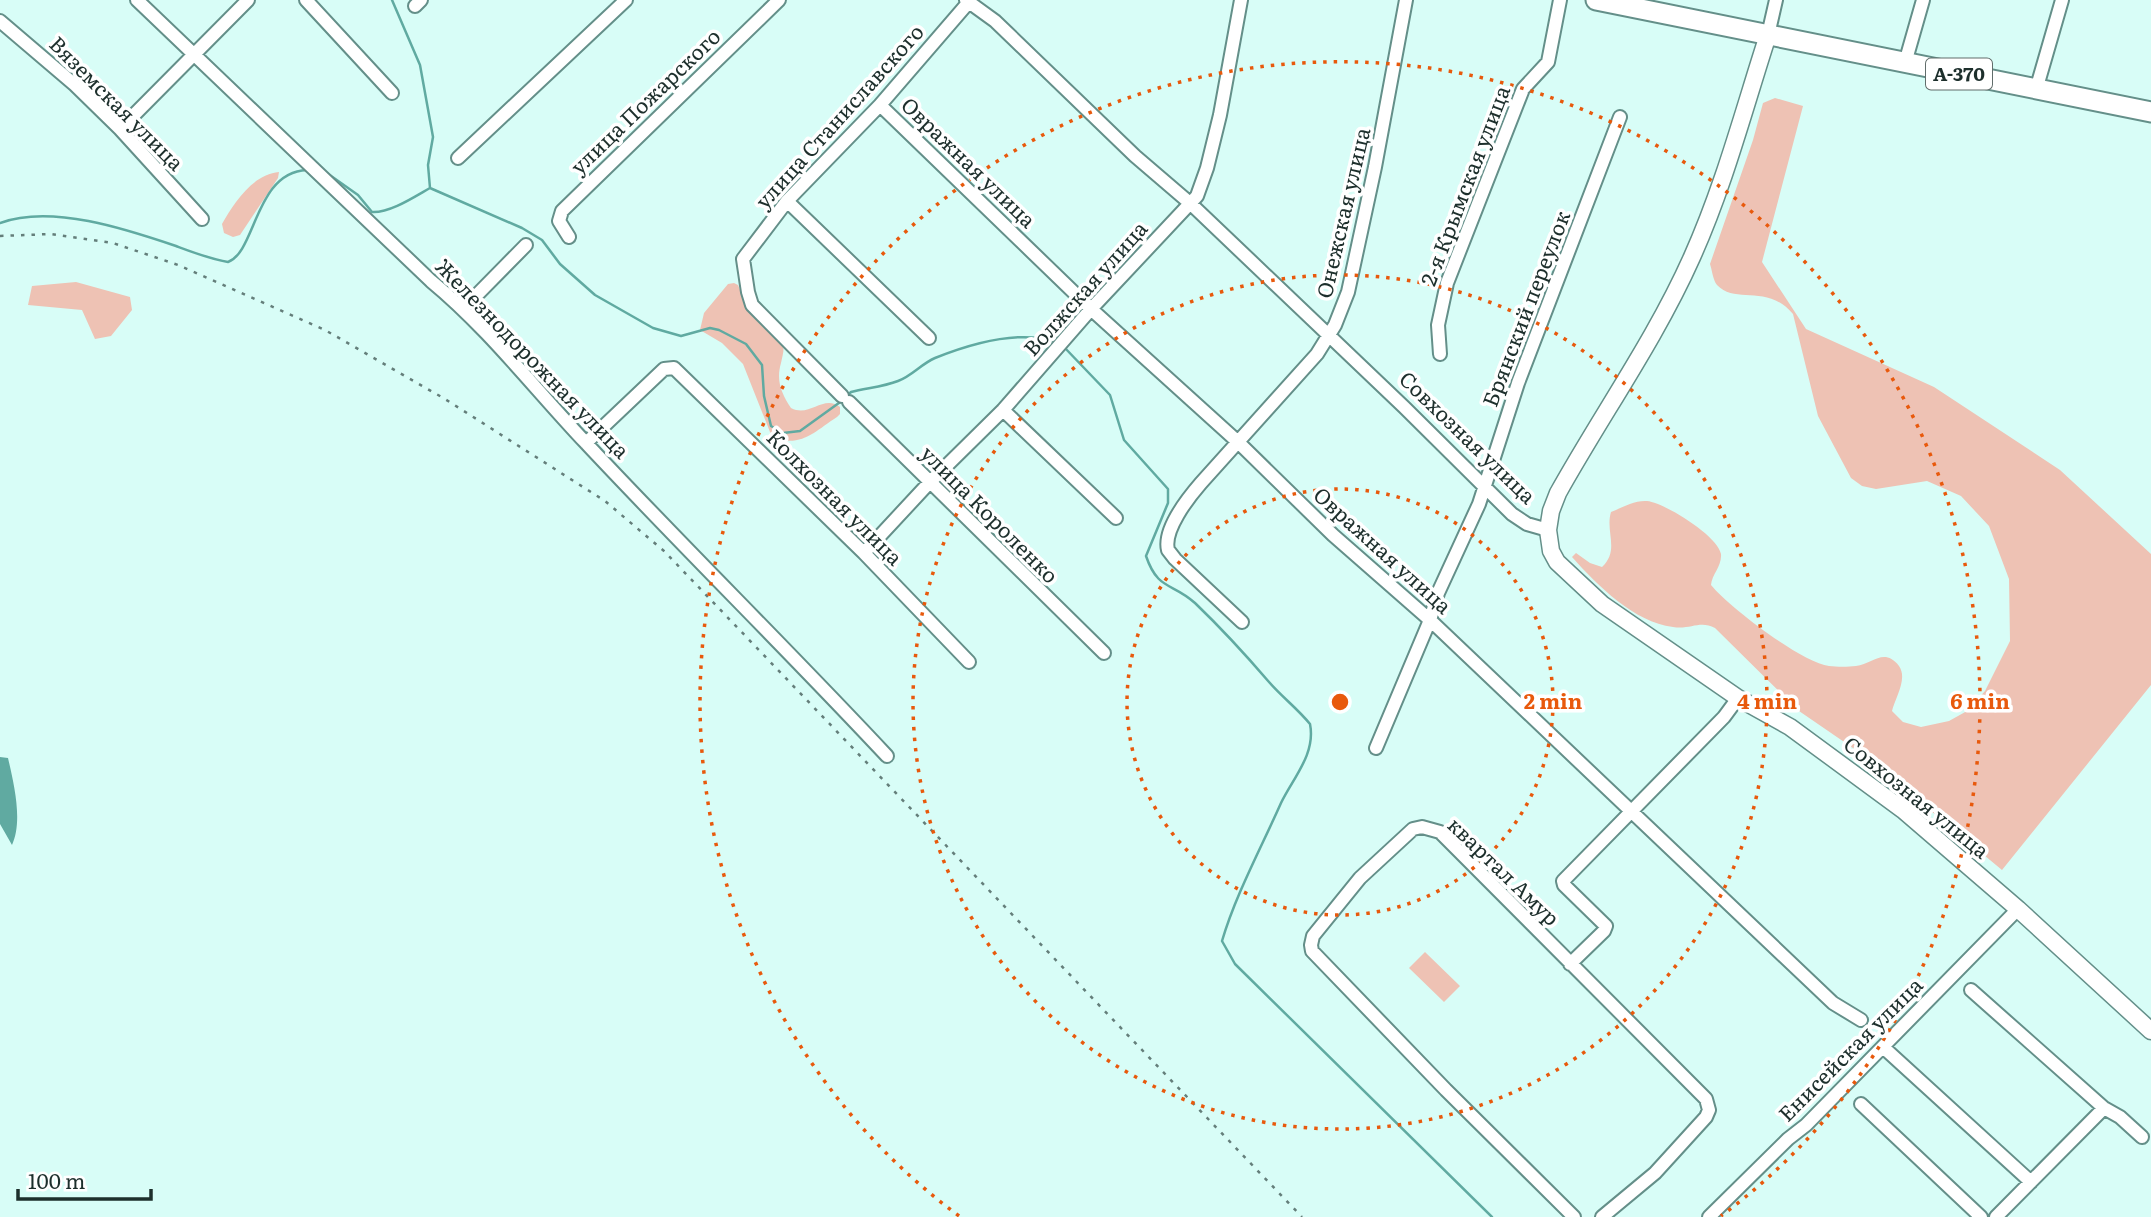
<svg xmlns="http://www.w3.org/2000/svg" width="2151" height="1217" font-family="Literata,serif">
	<style>
		.green { fill: #eec2b4 }
		.water { fill: #60aaa1 }
		.lines { fill: none; stroke-linecap: round; stroke-linejoin: round }
		.stream { stroke: #60aaa1; stroke-width: 2.5 }
		.minor-casing { stroke: #648f89; stroke-width: 16 }
		.major-casing { stroke: #648f89; stroke-width: 19 }
		.highway-casing { stroke: #648f89; stroke-width: 23 }
		.minor { stroke: #fff; stroke-width: 12 }
		.major { stroke: #fff; stroke-width: 16 }
		.highway { stroke: #fff; stroke-width: 19 }
		.rail { stroke: #647e7a; stroke-width: 2.5; stroke-dasharray: 3.5 7; stroke-linecap: butt }
		.ring { fill: none; stroke: #e8590c; stroke-width: 3.5; stroke-dasharray: 3.5 7 }
		.labels { text-anchor: middle; stroke-width: 7; stroke-linejoin: round; paint-order: stroke }
		.shield { fill: #fff; stroke: #616d6b; stroke-width: 2 }
		.shield-label { font-size: 19px; font-weight: bold; fill: #1d2f2c }
		.street-label { font-size: 21px; fill: #1d2f2c; stroke: #fff }
		.centre { fill: #e8590c; stroke: #fff; stroke-width: 3.5 }
		.ring-label { font-size: 21px; text-anchor: middle; font-weight: bold; fill: #e8590c; stroke: #fff; stroke-width: 7; stroke-linejoin: round; paint-order: stroke }
	</style>
	<rect width="100%" height="100%" fill="#d8fdf7"/>
	<path class="green" d="M1775,98L1803,106L1762,262L1806,329L1934,387L2060,470L2151,554V685L2002,870L1866,757L1799,711L1715,628C1700,620 1690,630 1673,627C1634,622 1598,586 1572,557L1576,553L1590,563L1602,567C1620,550 1605,532 1611,512C1621,508 1635,500 1647,501C1665,503 1718,536 1721,554C1722,566 1712,574 1711,585C1729,607 1801,662 1829,666C1837,667 1848,667 1856,666C1873,664 1884,647 1899,666C1908,679 1895,698 1892,711L1903,722L1921,727L1949,721L1967,711L1985,691L2010,641L2009,579L1989,526L1961,496L1927,481L1876,489L1862,486L1851,478L1818,416L1793,314C1767,283 1736,305 1717,285C1713,280 1712,270 1710,264L1753,140L1763,103Z
		M279,172L278,178L240,235L233,237L224,233L222,224C234,203 253,174 279,172Z
		M76,282L130,297L132,310L111,336L95,339L82,310L28,305L32,286Z
		M734,283L738,285L743,297L782,340C785,349 783,353 781,363C776,380 781,393 791,408C810,418 823,394 840,407V414L837,417C815,431 804,446 776,439L770,432L743,364L722,343L700,330L704,313L728,284Z
		M1425,952L1460,986L1444,1002L1409,968Z"/>
	<path class="water" d="M0,757L8,758C14,784 23,821 12,845L0,824Z"/>
	<g class="lines">
		<path class="stream" d="M392,0L420,65L433,137L428,165L430,188
			M324,171L358,195L372,212C390,213 414,197 430,188L522,228L542,240L560,264L595,295L653,328L681,336L710,328L719,330L746,344L762,365L764,396L771,426L783,433L800,431L843,400
			M0,223C51,204 126,229 176,246C192,252 210,259 228,262C256,252 255,172 307,170
			M1064,347L1110,395L1124,440L1168,489V503L1146,556C1158,591 1172,582 1195,603C1221,628 1245,654 1269,682C1282,697 1298,709 1310,724C1316,754 1293,778 1281,803C1261,848 1236,894 1222,941L1235,964L1492,1217
			M848,395L851,392C866,388 883,387 898,381C912,376 921,364 935,358C970,344 1018,329 1056,342"/>
		<g class="minor-casing">
			<path id="minor" d="M137,0L431,281C488,328 534,388 585,442C684,548 788,650 887,756
				M306,0L392,93
				M966,0L995,21L1135,156L1191,204L1404,407L1512,514L1527,524L1548,530
				M415,6L421,0
				M0,21L75,85L120,129L202,219
				M1768,35L1776,0
				M1905,63L1923,0
				M2036,90L2062,0
				M880,105L1091,309L1238,442L1333,535L1430,620L1833,1003L1861,1020
				M120,129L248,0
				M458,158L626,0
				M787,201L929,338
				M569,237L559,221L562,211L779,0
				M463,309L526,245
				M1440,354L1438,325L1447,283L1523,89L1548,62L1560,0
				M842,396L752,305L748,292L743,259L787,201L880,105L968,3
				M849,402L1104,653
				M1003,410L1116,518
				M586,443L664,369L674,368L864,553L969,662
				M864,553L929,483L1003,410L1091,309L1197,196L1207,168L1220,115L1241,0
				M1242,622L1175,559L1168,550C1163,530 1188,498 1201,483L1317,354L1335,325L1348,292L1375,167L1406,0
				M1376,748L1430,620L1438,593L1479,504L1518,383L1620,117
				M1570,964L1604,931L1606,926L1564,885L1563,881L1724,717L1738,698
				M1971,990L2104,1108L2120,1117L2142,1137
				M1883,1047L2031,1182
				M1861,1104L1981,1217
				M1574,1217L1446,1090L1312,951L1311,945L1313,936L1360,878L1413,829L1422,827L1440,832L1706,1099L1709,1110L1706,1117L1655,1173L1602,1217
				M1709,1217L1788,1139L1806,1125L2018,909
				M1996,1217L2104,1108"/>
		</g>
		<g class="major-casing">
			<path id="major" d="M1768,35C1744,109 1724,186 1692,257C1655,340 1602,414 1558,493L1551,511L1548,530L1551,551L1557,562L1602,604L1738,698L1790,727L1903,810L2018,909L2151,1031"/>
		</g>
		<g class="highway-casing">
			<path id="highway" d="M1596,0L2151,112"/>
		</g>
		<use href="#minor" class="minor"/>
		<use href="#major" class="major"/>
		<use href="#highway" class="highway"/>
		<path class="rail" d="M0,236L51,234L113,243L178,265L325,330L445,399L605,501L664,551L1302,1217"/>
	</g>
	<g class="ring">
		<circle cx="1340" cy="702" r="213"/>
		<circle cx="1340" cy="702" r="427"/>
		<path d="M959 1216A640 640 0 1 1 1721 1216"/>
	</g>
	<g class="labels">
		<rect class="shield" x="1926" y="58.5" width="66" height="31" rx="5"/>
		<g class="shield-label">
			<text x="1959" y="81">А-370</text>
		</g>
		<g class="street-label">
			<text transform="translate(646 102) rotate(-44)" y="7">улица Пожарского</text>
			<text transform="translate(116 104) rotate(45)" y="7">Вяземская улица</text>
			<text transform="translate(840 117) rotate(-48)" y="7">улица Станиславского</text>
			<text transform="translate(968 163) rotate(44)" y="7">Овражная улица</text>
			<text transform="translate(1466 186) rotate(-69)" y="7">2-я Крымская улица</text>
			<text transform="translate(1344 213) rotate(-77)" y="7">Онежская улица</text>
			<text transform="translate(1086 289) rotate(-48)" y="7">Волжская улица</text>
			<text transform="translate(1527 309) rotate(-69)" y="7">Брянский переулок</text>
			<text transform="translate(532 359) rotate(46)" y="7">Железнодорожная улица</text>
			<text transform="translate(1467 438) rotate(44)" y="7">Совхозная улица</text>
			<text transform="translate(834 498) rotate(45)" y="7">Колхозная улица</text>
			<text transform="translate(989 515) rotate(45)" y="7">улица Короленко</text>
			<text transform="translate(1382 551) rotate(42)" y="7">Овражная улица</text>
			<text transform="translate(1916 798) rotate(39)" y="7">Совхозная улица</text>
			<text transform="translate(1503 872) rotate(44)" y="7">квартал Амур</text>
			<text transform="translate(1851 1050) rotate(-45)" y="7">Енисейская улица</text>
		</g>
	</g>
	<circle cx="1340" cy="702" r="10" class="centre"/>
	<g class="ring-label">
		<text x="1553" y="709">2 min</text>
		<text x="1767" y="709">4 min</text>
		<text x="1980" y="709">6 min</text>
	</g>
	<path d="M18 1189v10h133v-10" fill="none" stroke="#1d2f2c" stroke-width="3.5"/>
	<text x="28" y="1189" font-size="21" fill="#1d2f2c" stroke="#ffffff" stroke-width="5" paint-order="stroke">100 m</text>
</svg>
